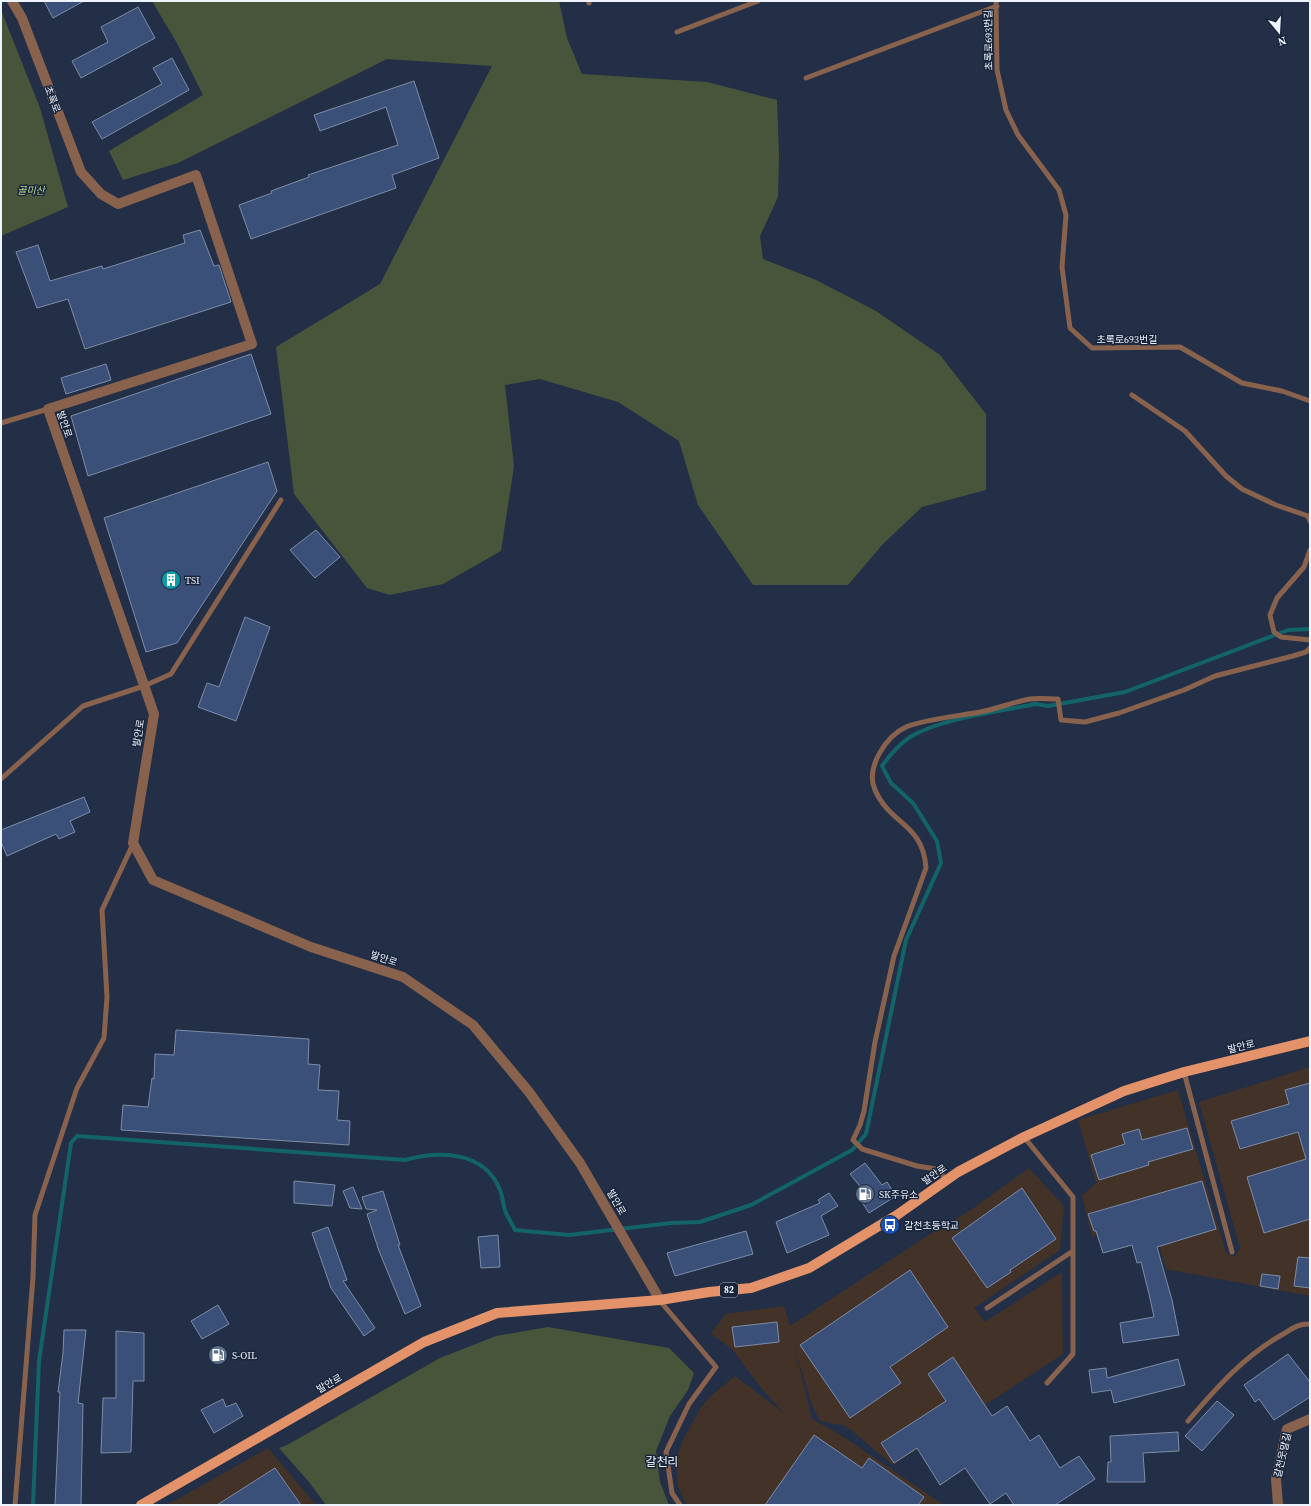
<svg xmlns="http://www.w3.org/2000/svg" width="1311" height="1506" font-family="'Source Serif 4','Noto Sans KR',serif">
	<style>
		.industrial { fill: #433228 }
		.green { fill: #49553a }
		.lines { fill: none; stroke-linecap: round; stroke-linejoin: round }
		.stream { stroke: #126469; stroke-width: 4 }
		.building { fill: #3b5079; stroke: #7d8ca7 }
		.service { stroke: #89624e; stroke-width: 5 }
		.minor { stroke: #89624e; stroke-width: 10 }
		.primary { stroke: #e39269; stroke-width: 10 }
		.labels { text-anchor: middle; stroke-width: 3; stroke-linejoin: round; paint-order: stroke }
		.shield { fill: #19253b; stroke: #aeb6c3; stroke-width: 1 }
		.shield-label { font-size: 9px; font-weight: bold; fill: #eef4fd }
		.street-label { font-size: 10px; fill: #eef4fd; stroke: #19253b }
		.park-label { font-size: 10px; font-style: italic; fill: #bad98f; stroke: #19253b }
		.poi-label { font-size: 10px; fill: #eef4fd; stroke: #19253b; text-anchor: start }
		.quarter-label { font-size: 12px; fill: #eef4fd; stroke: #19253b }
	</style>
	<rect width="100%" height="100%" fill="#222f46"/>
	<path class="industrial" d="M1310,1067V1296L1166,1269L1151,1217L1092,1237L1082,1195L1096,1183L1078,1120L1178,1090L1226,1253L1235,1257L1240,1248L1199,1102Z
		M1029,1168L1064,1206L1060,1250L974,1308L985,1322L1062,1272L1063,1354L893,1465L846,1426L820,1421L812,1405L795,1349L812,1419L839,1434L944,1505H687L678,1487L676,1459L683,1440L701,1407L712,1395L735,1376L784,1413L761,1388L732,1349L711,1334L725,1314L784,1306L790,1326L927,1236L969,1211Z
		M268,1448L316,1505H165L178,1499Z"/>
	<path class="green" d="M152,1H559L567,38L582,74L707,82L777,100L779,155L778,197L760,236L763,259L816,280L876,311L940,355L986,414V490L922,507L883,544L848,585H753L698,505L679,441L618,402L540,379L505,385L514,466L501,551L443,584L390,595L367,588L294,494L276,347L380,284L492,66L387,59L178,163L123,180L109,151L203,95L178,45Z
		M1,10L40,108L68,207L1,236Z
		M548,1327L669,1348L694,1373L688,1390L670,1416L656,1451L660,1482L669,1505H326L309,1482L279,1448L287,1445L440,1358L496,1336Z"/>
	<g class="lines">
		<path class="stream" d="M33,1505L39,1361L71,1143L77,1136L405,1160C439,1151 484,1150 500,1190C503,1197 503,1206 506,1213C509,1219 512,1224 515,1230L569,1235L671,1223L700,1222L751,1205L852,1150L866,1134L906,940L941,863L937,841L913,803L891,783L882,766C889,756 900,744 910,737C942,718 998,712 1035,704L1048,706L1125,692L1288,630L1310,629"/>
	</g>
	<path class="building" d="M44,1H84L53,18Z
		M138,7L155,38L81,78L72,61L108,42L101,27Z
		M172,58L189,90L102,139L92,122L162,84L153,68Z
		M414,81L439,158L392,175L396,188L251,239L239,205L272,193L271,191L309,177L308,175L398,145L386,107L320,131L314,115Z
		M200,230L214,266L219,265L231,302L85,349L68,299L37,308L16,252L38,245L50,281L102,266L103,269L185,243L183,235Z
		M251,354L271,414L88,476L71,416Z
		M106,364L111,380L66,394L61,378Z
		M268,462L277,491L177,643L146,652L104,518Z
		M316,530L340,557L315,578L290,550Z
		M245,617L270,627L236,721L198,707L207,683L219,687Z
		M84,797L90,812L70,821L75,832L59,839L56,834L7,856L1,842V830Z
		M176,1030L309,1039L308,1064L320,1065L318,1090L339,1091L337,1120L350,1121L349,1145L121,1130L123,1105L148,1107L152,1078L154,1079L155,1054L174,1055Z
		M1310,1083V1219L1264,1233L1247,1177L1306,1159L1298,1132L1240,1149L1231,1121L1289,1104L1285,1090Z
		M1187,1128L1193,1149L1148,1162L1149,1165L1099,1180L1091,1155L1125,1144L1122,1134L1139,1129L1142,1140Z
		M865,1163L882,1185L887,1182L896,1196L869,1213L860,1199L867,1195L850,1174Z
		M294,1181L335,1185L332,1206L294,1203Z
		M1202,1181L1216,1229L1157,1247L1172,1300L1179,1335L1123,1343L1120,1323L1154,1317L1149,1294L1141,1262L1137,1263L1132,1245L1103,1253L1096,1231H1094L1088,1214Z
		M353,1187L362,1209L350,1208L343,1191Z
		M1022,1188L1056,1239L1010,1270L1011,1272L987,1288L952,1238Z
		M383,1191L400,1245H398L421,1306L405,1314L379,1251L367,1214L377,1210L366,1209L362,1197Z
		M829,1193L838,1206L821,1216L829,1235L787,1253L776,1222L820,1203L818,1200Z
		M328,1227L347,1280L343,1281L375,1328L364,1336L331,1288L312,1233Z
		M746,1231L753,1254L675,1276L667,1253Z
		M498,1235L500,1267L481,1268L478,1237Z
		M1298,1257L1310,1258V1288L1294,1286Z
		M910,1270L948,1327L890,1367L901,1383L850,1418L800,1345Z
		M1262,1274L1280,1276L1278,1289L1260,1286Z
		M218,1305L229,1324L202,1339L191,1321Z
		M777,1322L779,1342L735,1347L732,1327Z
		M64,1330H86L78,1403L83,1404L81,1505H55L60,1392H58L63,1353Z
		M116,1331L144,1333V1381H133L131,1452L101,1453L103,1398H116Z
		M1288,1354L1310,1382V1397L1274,1420L1259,1399L1255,1402L1244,1385Z
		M953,1357L992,1416L1007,1406L1030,1441L1039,1435L1060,1468L1079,1456L1095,1479L1055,1505H1014L1006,1493L990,1504L965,1468L940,1485L917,1448L894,1463L881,1443L946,1401L928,1374Z
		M1178,1359L1185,1385L1114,1403L1111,1390L1092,1393L1089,1370L1106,1368L1107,1378Z
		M223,1399L226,1407L236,1403L243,1416L214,1433L201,1410Z
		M1217,1401L1234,1415L1202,1451L1185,1436Z
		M1178,1432L1179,1451L1143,1453L1145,1482H1107L1108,1462H1111L1110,1436Z
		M814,1435L862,1468L869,1458L924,1497L918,1505H765Z
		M275,1468L301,1505H217Z"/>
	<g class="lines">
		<path class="service" d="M996,1L997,70L1006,110L1018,135L1059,190L1066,215L1062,267L1070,328L1092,348L1180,347L1242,383L1282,391L1310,401
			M589,3V1
			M677,32L758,1
			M806,78L997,6
			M1132,395L1185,431L1226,476L1242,489L1276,505L1308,516L1310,521
			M1,423L48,409
			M1310,550L1304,567L1277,598L1270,615L1274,632L1281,637L1310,640
			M1,779L83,706L144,686L171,674L281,500
			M1184,1072L1232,1252
			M1024,1137L1073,1197V1354L1047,1383
			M947,1180L936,1169L917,1166L862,1149L853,1140L860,1125L864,1111L875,1042L894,956L926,868C923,823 890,825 875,790C865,768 886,736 906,727C925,719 959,716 980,712C997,709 1013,702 1030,699C1039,698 1049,699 1058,699L1061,720L1085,722L1119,713L1184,690L1215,676L1293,656L1306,652L1310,648
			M660,1301L716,1367L689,1404L666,1452L672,1493L680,1505
			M987,1308L1073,1251
			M1188,1421C1217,1387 1245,1355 1285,1333C1293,1328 1300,1323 1310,1324
			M15,1505L33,1277L35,1215L77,1088L104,1038L107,997L102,910L133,844"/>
		<path class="minor" d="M12,1L22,18L81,172L101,194L118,204L196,175L252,344L48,409L154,714L133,843L153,880L311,947L403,977L473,1025L529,1092L580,1163L660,1300
			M1278,1505L1276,1479L1287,1429L1310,1419"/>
		<path class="primary" d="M141,1505L424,1342L497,1313L660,1300L709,1292L751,1288L809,1268L897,1215L958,1172L1024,1137L1124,1091L1184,1072L1310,1041"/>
	</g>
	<defs>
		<g id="building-disc" transform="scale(1)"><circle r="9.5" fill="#0f9aa8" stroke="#19253b"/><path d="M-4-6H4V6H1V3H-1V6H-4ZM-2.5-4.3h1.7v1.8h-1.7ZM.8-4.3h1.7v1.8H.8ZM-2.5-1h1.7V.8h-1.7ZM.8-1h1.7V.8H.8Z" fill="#fff"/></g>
		<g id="fuel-disc" transform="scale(1)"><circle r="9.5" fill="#5c6f8a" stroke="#19253b"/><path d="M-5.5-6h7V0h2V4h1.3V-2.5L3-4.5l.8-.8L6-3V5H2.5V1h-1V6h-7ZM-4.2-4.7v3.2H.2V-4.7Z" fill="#fff"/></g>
		<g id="bus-disc" transform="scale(1)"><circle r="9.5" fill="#1a4fb4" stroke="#19253b"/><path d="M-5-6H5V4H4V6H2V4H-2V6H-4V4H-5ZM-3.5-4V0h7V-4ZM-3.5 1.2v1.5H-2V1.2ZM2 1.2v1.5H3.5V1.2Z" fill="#fff"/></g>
	</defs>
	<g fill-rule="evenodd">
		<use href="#building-disc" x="171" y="580"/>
		<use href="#fuel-disc" x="865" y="1194"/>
		<use href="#bus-disc" x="890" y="1225"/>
		<use href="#fuel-disc" x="218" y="1355"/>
	</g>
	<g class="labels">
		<rect class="shield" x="720" y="1283" width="18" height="14" rx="3"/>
		<g class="shield-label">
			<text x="729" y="1293">82</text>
		</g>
		<g class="street-label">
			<text transform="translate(988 40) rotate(-91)" y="4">초록로693번길</text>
			<text transform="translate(53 99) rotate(69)" y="4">초록로</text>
			<text x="1127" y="343">초록로693번길</text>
			<text transform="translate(65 424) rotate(71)" y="4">발안로</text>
			<text transform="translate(138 733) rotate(-81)" y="4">발안로</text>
			<text transform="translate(384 958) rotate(18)" y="4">발안로</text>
			<text transform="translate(1241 1046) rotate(-14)" y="4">발안로</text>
			<text transform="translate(934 1174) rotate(-35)" y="4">발안로</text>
			<text transform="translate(617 1202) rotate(60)" y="4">발안로</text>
			<text transform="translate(329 1383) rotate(-30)" y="4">발안로</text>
			<text transform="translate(1282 1455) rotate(-77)" y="4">갈천웃말길</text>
		</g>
		<g class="park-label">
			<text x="31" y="194">골미산</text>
		</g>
		<g class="poi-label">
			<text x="185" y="584">TSI</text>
			<text x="879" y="1198">SK주유소</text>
			<text x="904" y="1229">갈천초등학교</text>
			<text x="232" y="1359">S-OIL</text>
		</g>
		<g class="quarter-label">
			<text x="662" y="1466">갈천리</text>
		</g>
	</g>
	<rect width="1311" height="1506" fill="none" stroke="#eef4fd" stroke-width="4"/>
	<g transform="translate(1279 32) rotate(162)" stroke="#19253b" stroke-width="3" paint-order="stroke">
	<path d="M0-3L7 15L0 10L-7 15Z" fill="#eef4fd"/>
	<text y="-6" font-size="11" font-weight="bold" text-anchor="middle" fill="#eef4fd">N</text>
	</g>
</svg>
